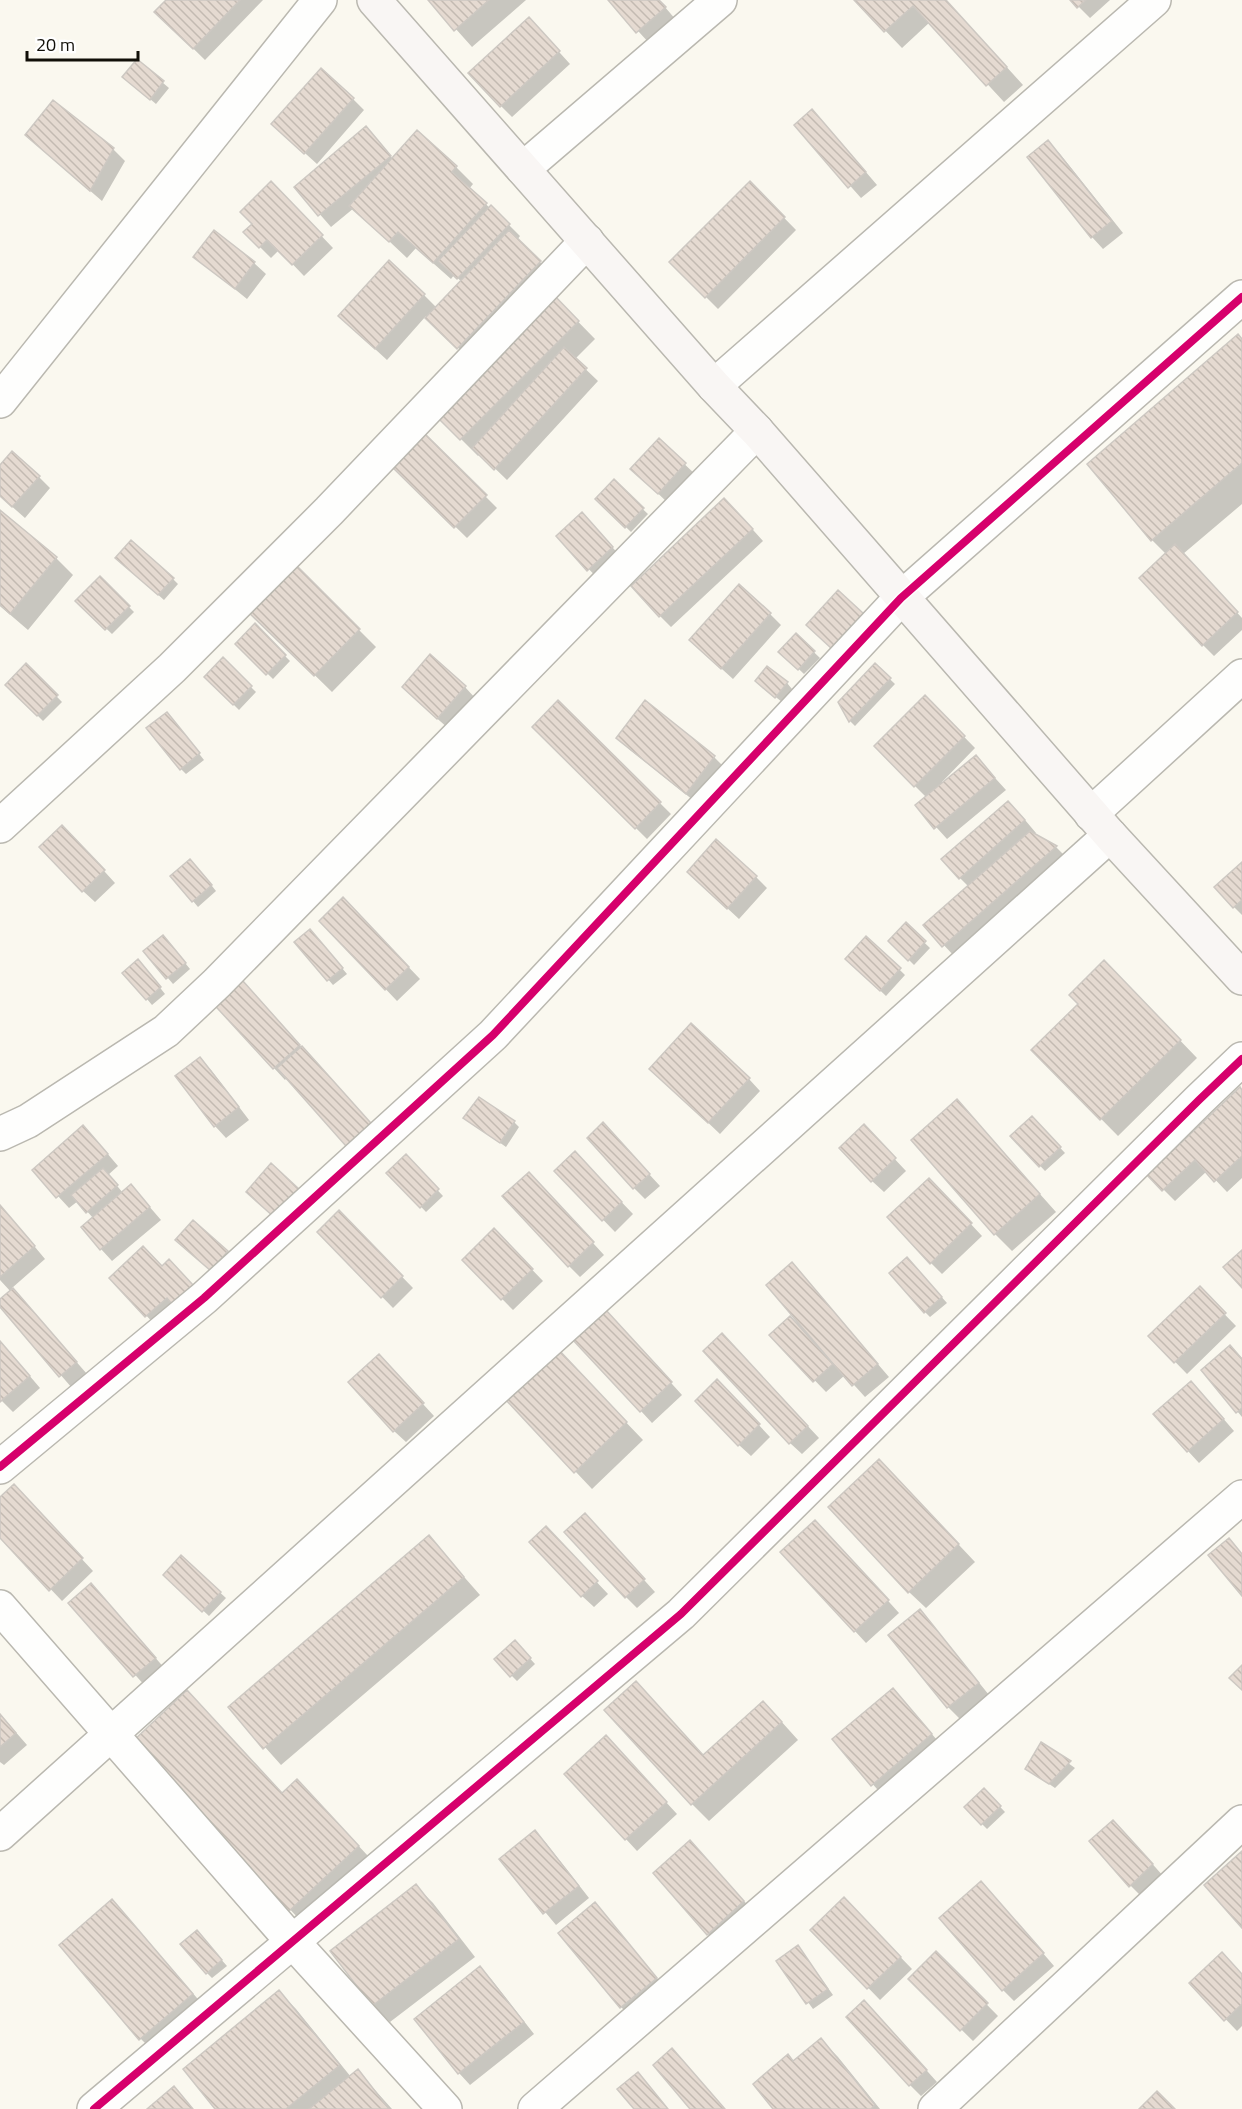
<svg xmlns="http://www.w3.org/2000/svg" width="1242" height="2109" font-family="'Titillium Web',sans-serif">
	<style>
		.shadow { fill: #0003 }
		.building { fill: url(#building-back-hatch); stroke: #cdc8c2; stroke-width: 1.5 }
		.lines { fill: none; stroke-linecap: round; stroke-linejoin: round }
		.street-casing { stroke: #bab8b0; stroke-width: 36 }
		.secondary-casing { stroke: #bab8b0; stroke-width: 36 }
		.street { stroke: #fefefd; stroke-width: 33 }
		.secondary { stroke: #f9f6f4; stroke-width: 33 }
		.cycleway-casing { stroke: #fff; stroke-width: 11 }
		.cycleway { stroke: #d6006c; stroke-width: 8 }
	</style>
	<defs>
		<pattern id="building-back-hatch" width="6" height="6" patternUnits="userSpaceOnUse" patternTransform="scale(1.5)"><rect width="6" height="6" fill="#e5dad1"/><path d="M-1 5l2 2M0 0l6 6M5-1l2 2" fill="none" stroke="#c3bab2"/></pattern>
	</defs>
	<rect width="100%" height="100%" fill="#faf8ef"/>
	<path class="shadow" d="M168,0H263L205,60L156,12Z
		M430,0H526L472,47Z
		M610,0H659L676,20L649,43Z
		M856,0H946L1023,85L1004,102L930,22L902,48Z
		M1072,0H1110L1090,18Z
		M540,31L570,64L512,117L501,106Z
		M137,61L169,88L156,104L130,82Z
		M353,99L364,110L317,164L285,135Z
		M824,123L877,185L861,198L796,125Z
		M366,128L393,159L456,167L473,184L469,189L490,208L491,207L520,236L517,240L552,274L470,359L426,316L387,360L351,327L424,295L437,308L462,282L454,275L451,279L416,248L407,258L354,208L331,227L296,187Z
		M1048,142L1060,154L1123,233L1103,249L1092,237L1029,158Z
		M38,146L113,149L125,161L102,201Z
		M271,183L333,248L304,276L279,250L271,258L245,232L254,224Z
		M750,183L796,230L718,309L671,262Z
		M214,232L254,263L266,274L247,299L195,257Z
		M551,294L595,339L575,359L598,381L507,480L480,454L478,456L433,411Z
		M1242,340V504L1183,554L1242,618V630L1214,656L1203,645L1166,554L1152,540Z
		M417,428L497,508L467,538L386,459Z
		M659,440L697,476L670,505L644,480Z
		M0,467L39,477L50,488L25,518L0,496Z
		M614,482L648,514L631,532L597,499Z
		M736,511L763,541L671,627L660,616Z
		M0,512L56,558L73,575L28,630L0,606Z
		M593,526L623,559L600,581L558,536Z
		M288,559L376,647L332,692L243,605Z
		M122,563L173,579L178,584L164,600Z
		M100,578L134,612L112,634L77,601Z
		M770,614L781,625L733,679L702,651Z
		M255,626L290,661L273,679L237,644Z
		M796,635L820,658L804,674L781,652Z
		M223,660L256,692L239,710L206,677Z
		M26,665L62,702L43,721L7,685Z
		M875,665L895,684L855,726L850,721Z
		M787,683L792,689L782,702L762,686Z
		M465,687L476,699L449,729L415,699Z
		M925,697L975,748L942,782L943,784L976,757L1006,790L947,839L917,806L927,798L876,747Z
		M558,702L671,814L647,839L534,727Z
		M645,702L714,757L726,769L698,804L629,749L618,738Z
		M172,719L204,760L186,774L181,769Z
		M1020,814L1036,833L1033,835L1056,847L1068,859L955,957L925,925L969,887L960,878Z
		M74,838L115,883L95,902L83,891Z
		M1242,864V915L1234,907Z
		M196,866L216,891L198,907L193,901Z
		M756,877L767,888L739,919L700,883Z
		M355,911L420,979L397,1001L321,921Z
		M906,925L930,948L914,965L890,941Z
		M315,936L347,974L333,985L296,942Z
		M867,938L905,975L886,996L847,959Z
		M168,942L190,969L173,984L145,951Z
		M143,966L165,994L152,1005L147,999Z
		M1121,979L1197,1058L1118,1136L1033,1050L1080,1004Z
		M247,986L306,1052L285,1080L274,1068Z
		M199,1059L211,1070L249,1120L226,1138L215,1126Z
		M749,1079L760,1091L720,1134L663,1080Z
		M1242,1092V1178L1227,1192L1207,1171L1175,1201L1149,1175Z
		M957,1101L1056,1212L1012,1251L995,1234Z
		M465,1118L514,1122L519,1127L506,1147Z
		M1032,1118L1065,1153L1045,1171L1013,1137Z
		M614,1136L660,1186L645,1199L634,1188Z
		M875,1138L906,1171L884,1192L872,1181Z
		M95,1139L118,1166L108,1175L123,1193L142,1198L161,1220L112,1261L101,1249L93,1218L78,1201L69,1208L34,1170Z
		M406,1157L443,1196L426,1212L389,1173Z
		M586,1165L633,1214L615,1232L556,1171Z
		M540,1185L604,1255L580,1277L569,1266Z
		M940,1191L982,1236L942,1274L931,1263Z
		M0,1205L45,1259L12,1288L87,1374L72,1388L0,1305V1301L11,1292L0,1280Z
		M339,1212L413,1288L393,1308L319,1232Z
		M494,1230L543,1281L513,1310L464,1260Z
		M792,1264L889,1377L865,1397L845,1375L826,1392L771,1335L811,1341L813,1339Z
		M912,1264L947,1303L930,1317L925,1312Z
		M181,1273L203,1298L158,1328L111,1278Z
		M1200,1289L1236,1326L1187,1374L1150,1336Z
		M616,1322L682,1395L652,1423L575,1339Z
		M0,1341L40,1388L13,1412L0,1399Z
		M734,1347L819,1438L802,1454L790,1443Z
		M1230,1347L1242,1358V1417L1203,1370Z
		M390,1368L434,1416L406,1442L394,1431Z
		M574,1368L643,1440L592,1489L507,1399Z
		M729,1393L770,1437L751,1456L739,1445Z
		M1202,1394L1234,1431L1199,1463L1188,1451Z
		M896,1478L975,1562L926,1608L909,1592Z
		M25,1498L93,1571L62,1601L0,1536V1499Z
		M596,1527L655,1592L637,1608L626,1597Z
		M827,1533L899,1613L866,1643L782,1552Z
		M429,1537L480,1595L281,1765L230,1708Z
		M557,1540L608,1594L594,1607L582,1596Z
		M181,1557L226,1598L209,1616L165,1575Z
		M102,1596L166,1670L146,1687L71,1603Z
		M931,1623L989,1695L960,1719L948,1707L891,1635Z
		M515,1642L535,1664L517,1681L496,1660Z
		M904,1701L942,1746L884,1797L834,1740Z
		M0,1714L27,1745L4,1765L0,1762Z
		M780,1720L798,1740L709,1821L692,1804L704,1757Z
		M134,1742L283,1795L319,1803L380,1869L312,1933Z
		M1041,1744L1075,1768L1055,1788L1027,1769Z
		M617,1749L677,1814L637,1851L566,1774Z
		M984,1790L1005,1812L987,1829L966,1808Z
		M535,1832L546,1843L589,1898L556,1925L501,1859Z
		M1125,1833L1164,1877L1142,1897L1130,1885Z
		M701,1854L755,1913L719,1945L708,1934Z
		M416,1886L433,1903L475,1957L390,2022L373,2005L332,1951Z
		M992,1894L1054,1966L1014,2001L1003,1990Z
		M844,1899L912,1969L880,2000L812,1930Z
		M112,1902L129,1919L209,2012L158,2056L141,2039L61,1946Z
		M595,1904L667,1990L632,2018L621,2007Z
		M202,1938L227,1966L212,1978L207,1973Z
		M803,1953L833,1995L813,2009L778,1961Z
		M936,1953L998,2016L973,2041L910,1979Z
		M480,1968L491,1979L534,2034L470,2085L459,2073L416,2019Z
		M1242,1975V2026L1237,2031L1191,1983Z
		M279,1992L296,2009L351,2077L358,2071L392,2109H217Z
		M876,2014L937,2082L921,2096L910,2085Z
		M821,2040L838,2057L880,2109H775L794,2062Z"/>
	<path class="building" d="M166,0H240L193,49L154,12Z
		M428,0H489L454,31Z
		M608,0H659L666,7L636,33Z
		M854,0H946L1007,67L986,86L913,6L884,32Z
		M1070,0H1086L1077,8Z
		M529,17L560,51L500,107L468,73Z
		M137,59L164,81L150,100L122,77Z
		M321,68L354,98L304,154L271,124Z
		M53,100L114,148L90,191L25,135Z
		M812,109L866,172L848,188L794,125Z
		M366,126L391,156L318,216L294,187Z
		M417,130L457,166L452,172L487,203L433,263L398,232L389,242L349,206Z
		M1048,140L1112,221L1091,238L1027,157Z
		M271,181L323,235L292,265L267,240L259,248L243,232L252,224L240,212Z
		M750,181L785,217L705,298L669,262Z
		M491,205L510,224L457,279L438,261Z
		M214,230L255,262L235,289L193,257Z
		M509,230L541,261L457,349L425,318Z
		M389,260L425,294L375,349L338,316Z
		M551,292L579,321L460,440L431,411Z
		M1238,334L1242,339V463L1151,541L1087,464Z
		M564,347L587,368L494,470L472,448Z
		M417,426L487,495L454,528L384,459Z
		M659,438L686,463L658,494L630,469Z
		M12,451L40,476L12,507L0,496V465Z
		M614,479L644,508L625,528L595,499Z
		M724,498L753,529L659,617L631,586Z
		M0,510L57,557L10,614L0,605Z
		M582,512L613,547L587,571L556,536Z
		M131,540L174,578L158,595L115,558Z
		M1175,544L1238,612L1202,646L1139,578Z
		M288,557L360,629L314,676L241,605Z
		M100,576L130,606L105,630L75,601Z
		M739,584L771,613L721,669L689,640Z
		M838,590L864,614L832,649L806,625Z
		M255,623L286,655L266,675L235,644Z
		M796,633L815,651L798,670L778,652Z
		M430,654L466,686L437,719L402,687Z
		M223,657L252,686L233,705L204,677Z
		M26,663L58,695L37,716L5,685Z
		M875,663L891,678L849,722L838,702Z
		M767,666L788,682L775,698L755,681Z
		M925,695L965,736L914,787L874,746Z
		M558,700L661,802L635,829L532,727Z
		M645,700L715,756L686,794L616,738Z
		M167,712L200,753L180,770L146,728Z
		M976,755L995,778L934,829L915,805Z
		M1008,801L1025,820L959,879L941,859Z
		M62,825L105,870L82,892L39,847Z
		M1030,831L1057,846L942,947L923,925Z
		M716,839L757,876L727,909L687,872Z
		M190,859L212,885L192,902L170,876Z
		M1242,862V900L1233,908L1214,887Z
		M343,897L409,967L385,990L319,921Z
		M906,922L926,941L908,961L888,941Z
		M310,929L343,968L327,981L294,942Z
		M163,935L186,963L166,979L143,951Z
		M866,936L901,968L880,991L845,959Z
		M138,959L161,987L146,1000L122,973Z
		M1104,960L1181,1040L1100,1120L1031,1050L1078,1004L1069,995Z
		M235,972L300,1045L273,1069L208,998Z
		M691,1023L750,1078L708,1123L649,1069Z
		M302,1046L378,1131L353,1154L277,1068Z
		M200,1057L239,1107L214,1127L175,1076Z
		M1240,1087L1242,1090V1156L1214,1182L1195,1160L1162,1191L1147,1175Z
		M479,1097L515,1121L500,1143L463,1118Z
		M957,1099L1040,1194L994,1235L911,1140Z
		M1032,1116L1061,1147L1039,1167L1010,1136Z
		M603,1122L650,1174L633,1189L587,1138Z
		M864,1124L896,1158L871,1182L839,1148Z
		M83,1125L108,1154L56,1198L32,1170Z
		M575,1151L622,1202L602,1221L554,1171Z
		M406,1154L439,1189L420,1208L386,1173Z
		M271,1163L299,1189L274,1217L246,1192Z
		M103,1168L118,1185L86,1213L71,1195Z
		M529,1172L594,1242L568,1267L502,1196Z
		M929,1178L972,1223L930,1264L887,1217Z
		M131,1184L150,1207L100,1250L81,1227Z
		M0,1205L35,1246L0,1277Z
		M339,1210L403,1276L381,1298L317,1232Z
		M193,1220L228,1251L211,1271L175,1240Z
		M494,1228L533,1269L501,1300L462,1260Z
		M143,1246L162,1266L169,1259L193,1285L172,1304L167,1298L145,1317L109,1278Z
		M1242,1250V1288L1223,1267Z
		M907,1257L942,1297L924,1313L889,1273Z
		M792,1262L878,1364L852,1386L766,1285Z
		M1200,1286L1226,1313L1174,1363L1148,1336Z
		M13,1288L77,1362L59,1377L0,1307V1299Z
		M605,1309L672,1382L640,1412L572,1339Z
		M790,1316L833,1364L813,1382L769,1335Z
		M722,1333L808,1426L789,1444L703,1351Z
		M0,1341L30,1376L0,1402Z
		M1230,1345L1242,1359V1408L1236,1413L1201,1370Z
		M558,1349L627,1422L574,1473L505,1399Z
		M379,1354L424,1403L393,1432L348,1382Z
		M717,1379L760,1424L738,1446L695,1401Z
		M1191,1381L1224,1419L1187,1452L1153,1414Z
		M879,1459L959,1544L908,1593L828,1507Z
		M14,1484L83,1558L49,1591L0,1538V1497Z
		M585,1513L645,1579L625,1598L564,1532Z
		M815,1520L889,1600L854,1632L780,1552Z
		M546,1526L598,1581L581,1597L529,1542Z
		M429,1535L464,1577L263,1749L228,1707Z
		M1229,1538L1242,1554V1596L1208,1555Z
		M181,1555L221,1592L202,1612L163,1575Z
		M91,1583L156,1658L133,1677L68,1603Z
		M920,1609L979,1683L947,1708L888,1635Z
		M515,1640L531,1658L510,1677L494,1659Z
		M1242,1665V1690L1229,1678Z
		M636,1681L703,1755L763,1701L782,1722L691,1805L604,1710Z
		M893,1688L932,1734L871,1786L832,1739Z
		M187,1690L282,1793L297,1779L359,1846L288,1912L132,1742Z
		M0,1714L16,1733L0,1747Z
		M606,1735L667,1802L625,1840L564,1774Z
		M1041,1742L1071,1761L1049,1784L1025,1769Z
		M984,1788L1001,1806L981,1825L964,1807Z
		M1113,1820L1153,1864L1129,1887L1089,1841Z
		M535,1830L579,1886L543,1914L499,1859Z
		M690,1840L744,1901L707,1935L653,1873Z
		M1242,1851V1928L1204,1885Z
		M981,1881L1044,1953L1002,1991L939,1918Z
		M416,1884L459,1939L372,2006L330,1951Z
		M844,1897L901,1957L867,1989L810,1930Z
		M112,1899L193,1994L139,2040L59,1945Z
		M595,1902L657,1978L620,2008L558,1933Z
		M197,1930L222,1960L206,1974L180,1944Z
		M798,1945L828,1989L806,2004L776,1961Z
		M936,1951L988,2003L960,2031L908,1979Z
		M1222,1952L1242,1974V2004L1224,2021L1189,1983Z
		M480,1966L524,2022L458,2074L414,2019Z
		M279,1990L340,2065L286,2109H215L183,2069Z
		M864,2000L927,2070L909,2086L846,2017Z
		M821,2038L875,2105L871,2109H773L753,2084L788,2054L793,2061Z
		M672,2048L725,2109H690L653,2065Z
		M358,2069L389,2109H309Z
		M638,2072L668,2109H634L617,2089Z
		M174,2086L193,2109H147Z
		M1157,2091L1175,2109H1139Z"/>
	<g class="lines">
		<g class="street-casing">
			<path id="street" d="M523,169L720,0
				M714,386L1154,0
				M0,401L320,0
				M1091,814L1242,676
				M0,826L172,668L329,511L587,241
				M0,1134L28,1121L166,1031L217,983L757,431
				M0,1467L204,1298L493,1035L901,598L1242,297
				M0,1607L292,1941L445,2109
				M0,1834L1110,835
				M94,2109L681,1614L1199,1100L1242,1059
				M535,2109L1242,1497
				M935,2109L1242,1822"/>
		</g>
		<g class="secondary-casing">
			<path id="secondary" d="M374,0L714,386L757,431L1110,835L1242,978"/>
		</g>
		<use href="#street" class="street"/>
		<use href="#secondary" class="secondary"/>
		<g class="cycleway-casing">
			<path id="cycleway" d="M0,1467L204,1298L493,1035L901,598L1242,297
				M94,2109L681,1614L1199,1100L1242,1059"/>
		</g>
		<use href="#cycleway" class="cycleway"/>
	</g>
	<path d="M27 51v9h111v-9" fill="none" stroke="#110f08" stroke-width="3"/>
	<text x="36" y="51" font-size="18" fill="#110f08" stroke="#ffffff" stroke-width="4.5" paint-order="stroke">20 m</text>
</svg>
